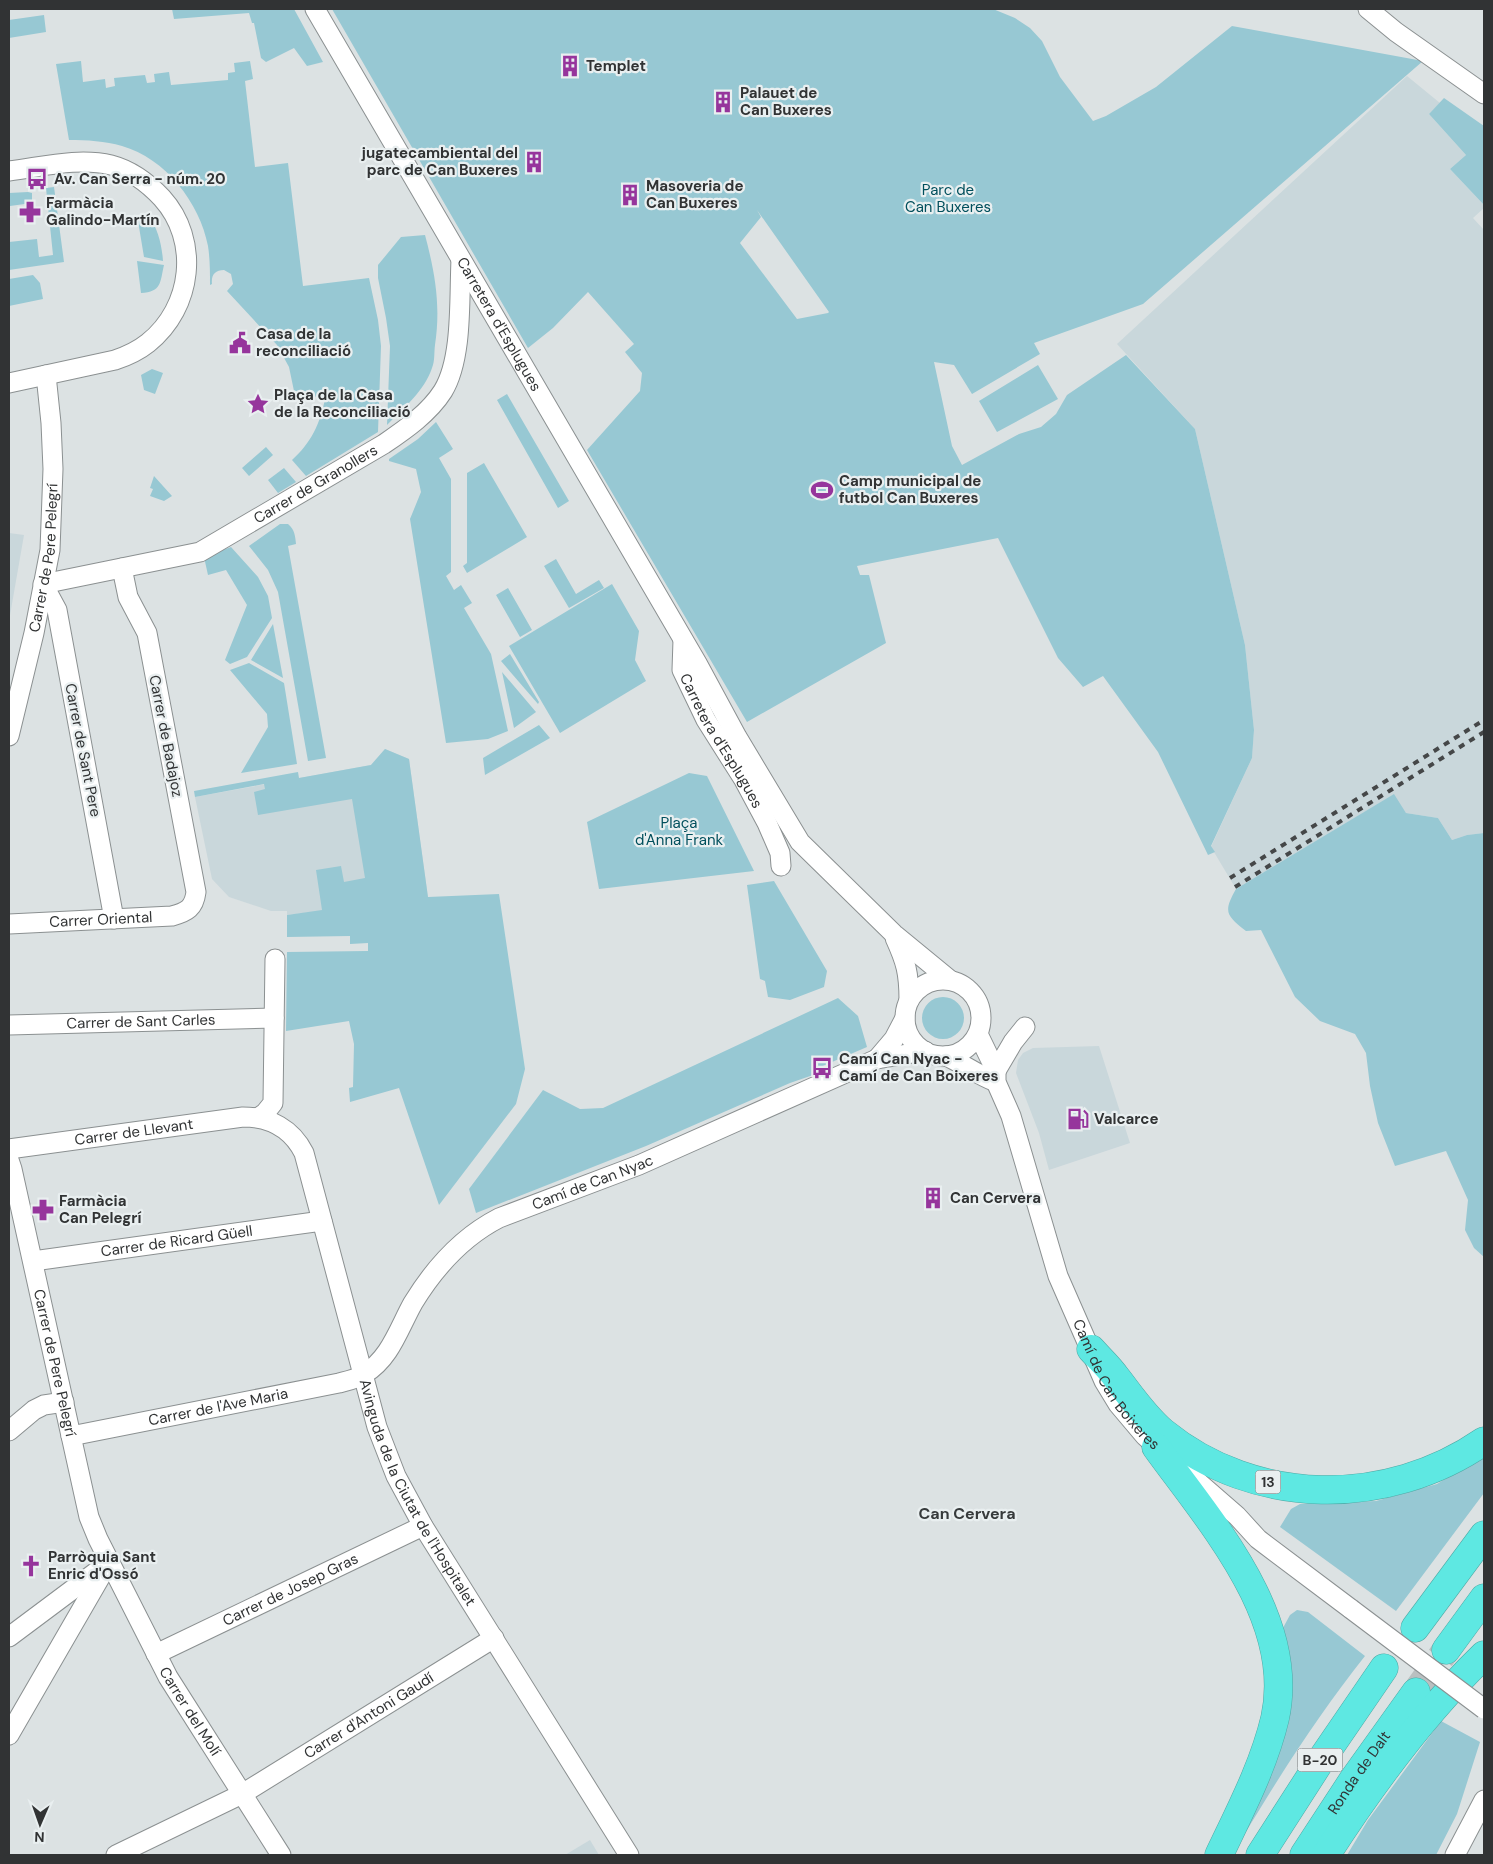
<svg xmlns="http://www.w3.org/2000/svg" width="1493" height="1864" font-family="'DM Sans',sans-serif">
	<style>
		.built { fill: #c9d7db }
		.green { fill: #97c8d3; fill-rule: evenodd }
		.lines { fill: none; stroke-linecap: round; stroke-linejoin: round }
		.highway-tunnel { stroke: #babfc0; stroke-width: 28; stroke-dasharray: 28 14; stroke-linecap: butt }
		.minor-casing { stroke: #8b9091; stroke-width: 21 }
		.highway-casing { stroke: #4ea9a5; stroke-width: 29 }
		.minor { stroke: #fff; stroke-width: 19 }
		.highway { stroke: #5ee8e2; stroke-width: 28 }
		.rail { stroke: #454748; stroke-width: 4; stroke-dasharray: 6 6; stroke-linecap: butt }
		.minor-bridge-casing { stroke: #8b9091; stroke-width: 21; stroke-linecap: butt }
		.minor-bridge { stroke: #fff; stroke-width: 19 }
		.labels { text-anchor: middle; stroke-width: 4.5; stroke-linejoin: round; paint-order: stroke }
		.shield { fill: #e9eff0; stroke: #686b6c; stroke-width: 1 }
		.shield-label { font-size: 14px; font-weight: bold; fill: #313334 }
		.poi-label { font-size: 15px; font-weight: bold; fill: #313334; stroke: #e9eff0; text-anchor: start }
		.park-label { font-size: 15px; fill: #004f5c; stroke: #e9eff0 }
		.street-label { font-size: 15px; fill: #313334; stroke: #e9eff0 }
		.neighbourhood-label { font-size: 16px; font-weight: bold; fill: #373b3c; stroke: #e9eff0 }
	</style>
	<rect width="100%" height="100%" fill="#dce2e3"/>
	<path class="built" d="M1407,76L1440,103L1429,114L1466,155L1450,169L1484,205V208L1473,218L1484,230V833L1467,835L1452,840L1438,818L1406,813L1393,795L1236,889L1211,847L1252,758L1254,730L1245,645L1195,429L1117,344Z
		M9,533L24,535L9,621Z
		M385,749L409,759L428,898L287,915V911H271L229,897L212,879L195,797L371,765Z
		M1099,1046L1130,1143L1049,1170L1039,1133L1016,1073L1018,1060L1023,1053L1033,1048Z
		M590,1840L599,1855H565Z"/>
	<path class="green" d="M172,9H294L323,62L307,66L294,48L266,62L261,58L254,23H252L249,13L174,19Z
		M332,9H993L1015,18L1030,28L1042,41L1060,77L1093,121L1106,116L1156,87L1232,26L1423,61L1143,304L1034,343L1040,354L972,394L954,365L934,362L952,446L962,465L1019,434L1041,427L1056,414L1067,395L1126,355L1195,429L1245,645L1254,730L1252,758L1211,846L1215,852L1208,855L1158,752L1103,676L1083,687L1058,658L998,538L857,566L860,575H869L886,643L747,722L587,450L640,391L642,373L625,352L634,344L588,292L553,328L528,348ZM757,210L829,312L828,313L797,319L740,243L761,217Z
		M44,15L46,32L9,38V20Z
		M81,61L83,82L105,79L106,88L115,86L114,78L145,75L147,83L155,82L154,74L169,72L171,85L228,80V73L235,72L234,63L250,61L253,79L245,81L255,167L288,163L303,286L369,278L378,320L381,346L378,432L306,476L292,460C311,443 320,424 325,399L294,391L289,367L277,345L227,291L233,284L231,274L224,270C215,270 211,275 212,284L210,285C210,272 210,259 208,246C200,203 165,158 122,146C105,141 87,140 69,140L56,64Z
		M1444,98L1484,126V205L1450,169L1466,155L1429,114Z
		M54,187L64,262L9,270V242L37,239L39,257L53,255L46,188Z
		M28,192L32,193V203L10,206L9,193Z
		M141,215L148,216C158,227 162,246 163,261L144,257L138,221Z
		M425,235C435,273 441,305 435,345C434,352 435,361 432,368C425,390 403,409 387,425L390,346L386,318L378,278V265L401,237Z
		M137,261L164,265C160,282 162,292 141,293Z
		M33,275L40,283L43,299L9,306V279Z
		M1038,365L1058,399L997,432L979,401Z
		M152,369L163,373L155,394L144,390L141,375Z
		M507,394L569,501L558,508L497,400Z
		M436,422L453,449L439,458L451,479V572L446,576L454,590L461,585L472,603L464,608L491,654L508,731L488,739L446,743L410,519L421,492L416,469L389,461V459L418,439Z
		M266,447L273,455L249,476L242,468Z
		M484,463L527,537L467,573L463,566L467,563V473Z
		M284,468L296,482L278,493L268,480Z
		M154,476L172,496L164,501L150,496L153,489L150,488Z
		M280,524H288C295,530 295,536 296,544L288,546L326,758L308,761L278,592L268,570L249,546Z
		M231,547L258,577L268,596L272,618L247,657L230,664L225,660L247,605L226,570L208,575L204,557Z
		M556,559L576,594L599,580L604,588L569,608L544,566Z
		M612,584L639,631L635,660L646,681L560,733L509,646Z
		M508,588L532,630L520,637L496,595Z
		M273,624L283,678L251,660Z
		M510,654L539,702L538,704L501,661Z
		M249,663L284,683L297,764L241,773L268,727L267,714L230,670Z
		M502,672L536,712L514,728Z
		M539,725L550,738L485,775L483,758Z
		M385,749L409,759L428,897L499,894L525,1069L516,1104L439,1205L399,1088L350,1102L349,1088L353,1087L354,1044L349,1021L286,1031L287,952L368,951V943L350,944V936L287,937V915L322,910L316,870L341,866L344,882L365,878L352,799L258,815L254,792L265,789L264,784L195,797L194,791L298,772L299,778L371,765Z
		M689,773L707,776L754,871L599,889L587,822Z
		M1394,794L1406,813L1438,818L1452,840L1467,835L1484,833V1257L1474,1248L1465,1230L1468,1200L1446,1151L1395,1166L1378,1123L1370,1086L1366,1053L1355,1034L1320,1021L1295,997L1261,930L1246,931C1226,915 1223,912 1236,889Z
		M774,881L827,971L824,987L790,1000L768,997L765,981L760,979L747,885Z
		M922 1018a21 21 0 1 1 42 0a21 21 0 1 1-42 0Z
		M838,998L858,1016L867,1047L818,1068L816,1074L790,1083L646,1146L476,1213L469,1189L543,1090L580,1109L603,1108Z
		M1484,1455V1493L1396,1611L1280,1527L1291,1509L1300,1504L1376,1501L1437,1484Z
		M1297,1610L1308,1612L1365,1656C1315,1719 1273,1786 1232,1855L1284,1626L1290,1615Z
		M1441,1721L1480,1742L1457,1814L1436,1855H1347L1368,1820Z"/>
	<g class="lines">
		<path class="highway-tunnel" d="M1416,1692L1446,1650"/>
		<g class="minor-casing">
			<g id="minor">
				<path id="s1" d="M315,9L697,663L737,737L800,842L894,934L950,980"/>
				<path d="M1368,9L1396,32L1484,94"/>
				<path d="M9,171C42,167 78,157 111,165C130,170 148,183 162,198C200,240 193,307 148,343C138,351 127,356 115,360L9,383"/>
				<path id="s2" d="M683,640L682,670L706,720L744,780L767,823L780,853L781,866"/>
				<path id="s3" d="M9,736L34,633L50,550L53,469L51,423L46,375"/>
				<path id="s4" d="M114,919L57,610L43,584L200,552L384,444C406,429 429,413 443,391C463,358 459,298 461,260"/>
				<path id="s5" d="M9,924L172,916C187,912 194,908 196,892L147,633L128,597L122,568"/>
				<path d="M895,938C906,962 909,973 909,1000"/>
				<circle cx="943" cy="1018" r="38"/>
				<path id="s6" d="M9,1025L274,1018"/>
				<path id="s7" d="M978,1034L996,1071V1082L1011,1116L1058,1276L1104,1381L1118,1404L1145,1436L1237,1516L1258,1539L1351,1609"/>
				<path d="M946,1056C963,1064 978,1075 996,1082"/>
				<path d="M877,1059L894,1039L905,1018"/>
				<path d="M996,1071L1013,1042L1025,1027"/>
				<path d="M259,1117L265,1113L273,1103L275,959"/>
				<path id="s8" d="M9,1149L243,1117C270,1117 292,1129 304,1153L377,1427L396,1476L423,1526L629,1855"/>
				<path id="s9" d="M9,1160L12,1169L89,1517L98,1539L168,1677L281,1855"/>
				<path id="s10" d="M33,1261L322,1221"/>
				<path d="M9,1431L34,1410L44,1405L64,1402"/>
				<path id="s11" d="M71,1436L339,1383C347,1381 357,1379 364,1374C390,1359 399,1328 413,1303C435,1267 462,1237 499,1218L639,1165L877,1059L925,1051"/>
				<path d="M9,1637L104,1566"/>
				<path id="s12" d="M156,1654L423,1526"/>
				<path d="M9,1735L109,1562"/>
				<path id="s13" d="M116,1855L242,1794L494,1638"/>
				<path d="M1455,1855L1484,1800"/>
			</g>
		</g>
		<g class="highway-casing">
			<g id="highway">
				<path d="M1091,1349C1099,1358 1109,1367 1116,1377C1131,1396 1144,1416 1163,1432C1255,1507 1387,1508 1484,1441"/>
				<path d="M1156,1447C1210,1522 1297,1618 1275,1718C1264,1765 1240,1811 1219,1855"/>
				<path d="M1415,1628L1484,1535"/>
				<path d="M1446,1650L1484,1598"/>
				<path d="M1260,1855L1321,1760L1384,1668"/>
				<path id="s14" d="M1304,1855L1353,1780L1416,1692"/>
				<path d="M1326,1855C1371,1785 1424,1713 1484,1655"/>
			</g>
		</g>
		<use href="#minor" class="minor"/>
		<use href="#highway" class="highway"/>
		<path class="rail" d="M1230,878L1484,720
			M1235,887L1484,732"/>
		<g class="minor-bridge-casing">
			<path id="minor-bridge" d="M1351,1609L1484,1709"/>
		</g>
		<use href="#minor-bridge" class="minor-bridge"/>
	</g>
	<defs>
		<g id="building-bare" transform="scale(1.725)"><path d="M-4-6H4V6H1V3H-1V6H-4ZM-2.5-4.3h1.7v1.8h-1.7ZM.8-4.3h1.7v1.8H.8ZM-2.5-1h1.7V.8h-1.7ZM.8-1h1.7V.8H.8Z" fill="#96359c" stroke="#e9eff0" stroke-width="2.5" paint-order="stroke"/></g>
		<g id="bus-bare" transform="scale(1.725)"><path d="M-5-6H5V4H4V6H2V4H-2V6H-4V4H-5ZM-3.5-4V0h7V-4ZM-3.5 1.2v1.5H-2V1.2ZM2 1.2v1.5H3.5V1.2Z" fill="#96359c" stroke="#e9eff0" stroke-width="2.5" paint-order="stroke"/></g>
		<g id="pharmacy-bare" transform="scale(1.725)"><path d="M-2-6h4v4h4v4h-4v4h-4v-4h-4v-4h4Z" fill="#96359c" stroke="#e9eff0" stroke-width="2.5" paint-order="stroke"/></g>
		<g id="civic-bare" transform="scale(1.725)"><path d="M-.6-6.5H3V-4.5H.6V-3L4-1V1h2V6H-6V1h2V-1L-.6-3ZM-1.2 2.5V6h2.4V2.5Z" fill="#96359c" stroke="#e9eff0" stroke-width="2.5" paint-order="stroke"/></g>
		<g id="sight-bare" transform="scale(1.725)"><path d="M0-6L1.8-2.2L6-1.7L2.9 1.2L3.7 5.4L0 3.3L-3.7 5.4L-2.9 1.2L-6-1.7L-1.8-2.2Z" fill="#96359c" stroke="#e9eff0" stroke-width="2.5" paint-order="stroke"/></g>
		<g id="stadium-bare" transform="scale(1.725)"><path d="M0-5a6.5 5 0 1 0 0 10a6.5 5 0 1 0 0-10ZM-3.5-1.8h7v3.6h-7Z" fill="#96359c" stroke="#e9eff0" stroke-width="2.5" paint-order="stroke"/></g>
		<g id="fuel-bare" transform="scale(1.725)"><path d="M-5.5-6h7V0h2V4h1.3V-2.5L3-4.5l.8-.8L6-3V5H2.5V1h-1V6h-7ZM-4.2-4.7v3.2H.2V-4.7Z" fill="#96359c" stroke="#e9eff0" stroke-width="2.5" paint-order="stroke"/></g>
		<g id="church-bare" transform="scale(1.725)"><path d="M-1.2-6h2.4v3.5h3.3v2.4h-3.3V6h-2.4V-.1h-3.3v-2.4h3.3Z" fill="#96359c" stroke="#e9eff0" stroke-width="2.5" paint-order="stroke"/></g>
	</defs>
	<g fill-rule="evenodd">
		<use href="#building-bare" x="570" y="66"/>
		<use href="#building-bare" x="723" y="102"/>
		<use href="#building-bare" x="534" y="162"/>
		<use href="#bus-bare" x="37" y="179"/>
		<use href="#building-bare" x="630" y="195"/>
		<use href="#pharmacy-bare" x="30" y="212"/>
		<use href="#civic-bare" x="240" y="343"/>
		<use href="#sight-bare" x="258" y="404"/>
		<use href="#stadium-bare" x="822" y="490"/>
		<use href="#bus-bare" x="822" y="1068"/>
		<use href="#fuel-bare" x="1078" y="1119"/>
		<use href="#building-bare" x="933" y="1198"/>
		<use href="#pharmacy-bare" x="43" y="1210"/>
		<use href="#church-bare" x="31" y="1566"/>
	</g>
	<g class="labels">
		<g class="shield">
			<rect x="1255.5" y="1470.5" width="25" height="23" rx="4"/>
			<rect x="1297.5" y="1748.5" width="45" height="23" rx="4"/>
		</g>
		<g class="shield-label">
			<text x="1268" y="1487">13</text>
			<text x="1320" y="1765">B-20</text>
		</g>
		<g class="poi-label">
			<text x="586" y="71">Templet</text>
			<text x="740" y="98">Palauet de<tspan x="740" dy="17">Can Buxeres</tspan></text>
			<text x="518" y="158" text-anchor="end">jugatecambiental del<tspan x="518" dy="17">parc de Can Buxeres</tspan></text>
			<text x="54" y="184">Av. Can Serra - núm. 20</text>
			<text x="646" y="191">Masoveria de<tspan x="646" dy="17">Can Buxeres</tspan></text>
			<text x="46" y="208">Farmàcia<tspan x="46" dy="17">Galindo-Martín</tspan></text>
			<text x="256" y="339">Casa de la<tspan x="256" dy="17">reconciliació</tspan></text>
			<text x="274" y="400">Plaça de la Casa<tspan x="274" dy="17">de la Reconciliació</tspan></text>
			<text x="839" y="486">Camp municipal de<tspan x="839" dy="17">futbol Can Buxeres</tspan></text>
			<text x="839" y="1064">Camí Can Nyac -<tspan x="839" dy="17">Camí de Can Boixeres</tspan></text>
			<text x="1094" y="1124">Valcarce</text>
			<text x="950" y="1203">Can Cervera</text>
			<text x="59" y="1206">Farmàcia<tspan x="59" dy="17">Can Pelegrí</tspan></text>
			<text x="48" y="1562">Parròquia Sant<tspan x="48" dy="17">Enric d'Ossó</tspan></text>
		</g>
		<g class="park-label">
			<text x="948" y="195">Parc de<tspan x="948" dy="17">Can Buxeres</tspan></text>
			<text x="679" y="828">Plaça<tspan x="679" dy="17">d'Anna Frank</tspan></text>
		</g>
		<g class="street-label">
			<text dy="5" stroke="none"><textPath href="#s1" startOffset="365">Carretera d'Esplugues</textPath></text>
			<text dy="5" stroke="none"><textPath href="#s4" startOffset="638">Carrer de Granollers</textPath></text>
			<text dy="5" stroke="none"><textPath href="#s3" startOffset="182">Carrer de Pere Pelegrí</textPath></text>
			<text transform="translate(166 736) rotate(79)" y="5">Carrer de Badajoz</text>
			<text dy="5" stroke="none"><textPath href="#s2" startOffset="111">Carretera d'Esplugues</textPath></text>
			<text transform="translate(83 750) rotate(79)" y="5">Carrer de Sant Pere</text>
			<text dy="5" stroke="none"><textPath href="#s5" startOffset="92">Carrer Oriental</textPath></text>
			<text dy="5" stroke="none"><textPath href="#s6" startOffset="132">Carrer de Sant Carles</textPath></text>
			<text dy="5" stroke="none"><textPath href="#s8" startOffset="126">Carrer de Llevant</textPath></text>
			<text dy="5" stroke="none"><textPath href="#s11" startOffset="610">Camí de Can Nyac</textPath></text>
			<text dy="5" stroke="none"><textPath href="#s10" startOffset="145">Carrer de Ricard Güell</textPath></text>
			<text dy="5" stroke="none"><textPath href="#s9" startOffset="208">Carrer de Pere Pelegrí</textPath></text>
			<text dy="5" stroke="none"><textPath href="#s7" startOffset="380">Camí de Can Boixeres</textPath></text>
			<text dy="5" stroke="none"><textPath href="#s11" startOffset="150">Carrer de l'Ave Maria</textPath></text>
			<text dy="5" stroke="none"><textPath href="#s8" startOffset="671">Avinguda de la Ciutat de l'Hospitalet</textPath></text>
			<text dy="5" stroke="none"><textPath href="#s12" startOffset="149">Carrer de Josep Gras</textPath></text>
			<text dy="5" stroke="none"><textPath href="#s9" startOffset="585">Carrer del Molí</textPath></text>
			<text dy="5" stroke="none"><textPath href="#s13" startOffset="289">Carrer d'Antoni Gaudí</textPath></text>
			<text dy="5" stroke="none"><textPath href="#s14" startOffset="99">Ronda de Dalt</textPath></text>
		</g>
		<g class="neighbourhood-label">
			<text x="967" y="1519">Can Cervera</text>
		</g>
	</g>
	<rect width="1493" height="1864" fill="none" stroke="#313334" stroke-width="20"/>
	<g transform="translate(40 1824) rotate(182)" stroke="#e9eff0" stroke-width="4" paint-order="stroke">
	<path d="M0-4L9 19L0 12L-9 19Z" fill="#313334"/>
	<text y="-8" font-size="14" font-weight="bold" text-anchor="middle" fill="#313334">N</text>
	</g>
</svg>
